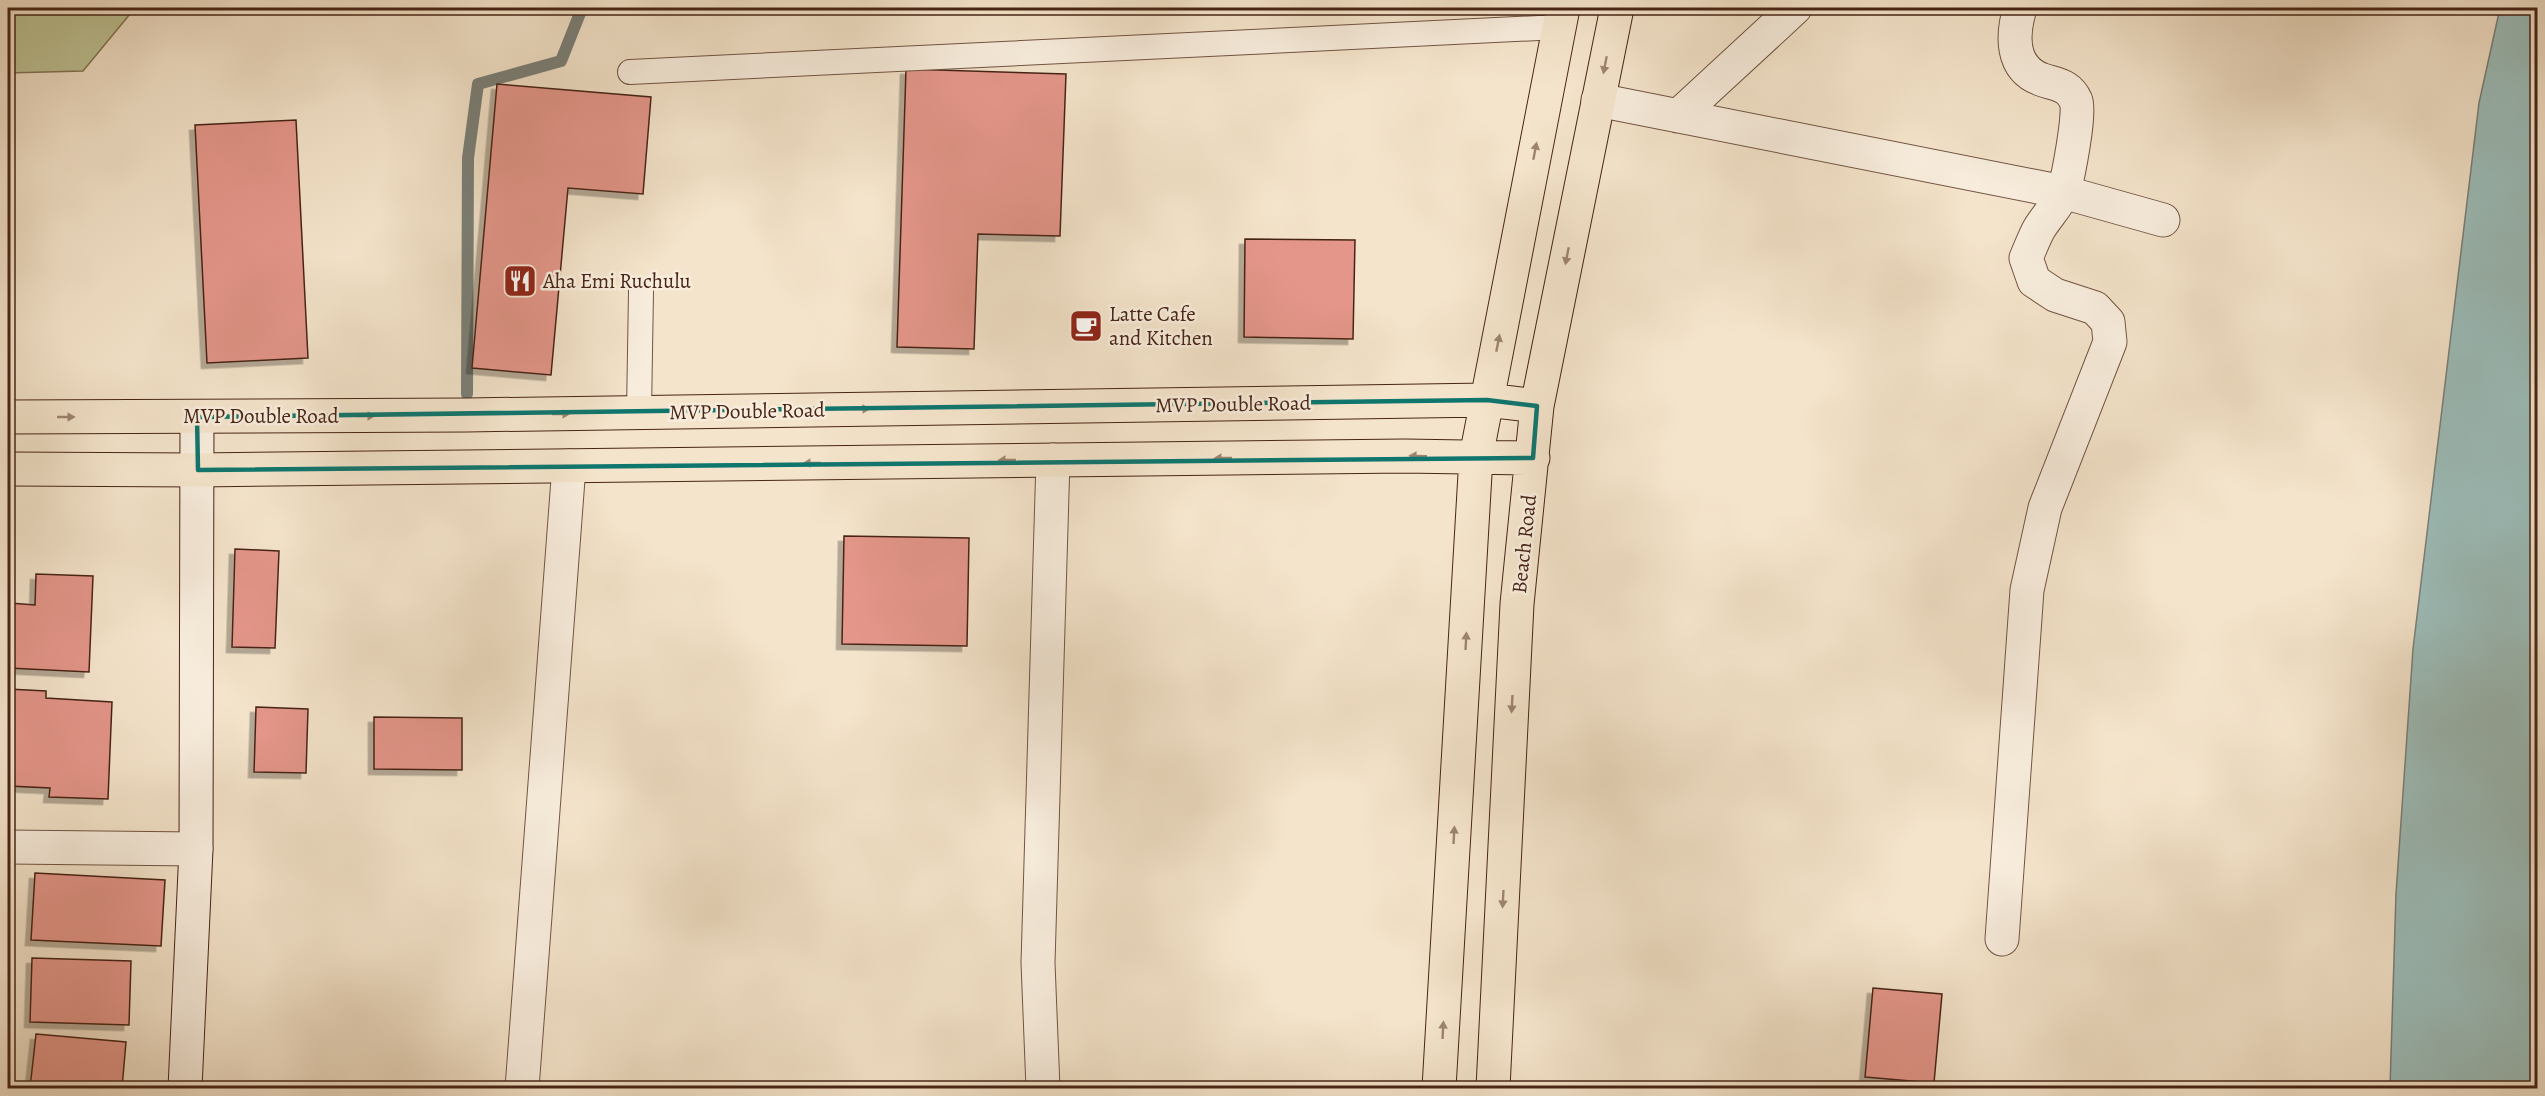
<svg xmlns="http://www.w3.org/2000/svg" width="2545" height="1096" font-family="Alegreya,serif">
	<style>
		.green { fill: #bec395; stroke: #827456; stroke-width: 1.5 }
		.water { fill: #9cbebb; stroke: #7a8079; stroke-width: 1.5 }
		.lines { fill: none; stroke-linecap: round; stroke-linejoin: round }
		.stream { stroke: #7a8079; stroke-width: 12 }
		.building { fill: #e4968a; stroke: #472416; stroke-width: 1.5; filter: url(#shadow) }
		.lane-casing { stroke: #725443; stroke-width: 26 }
		.street-casing { stroke: #725443; stroke-width: 35 }
		.secondary-casing { stroke: #472416; stroke-width: 35 }
		.primary-casing { stroke: #472416; stroke-width: 35 }
		.lane { stroke: #f8eddd; stroke-width: 24 }
		.street { stroke: #f8eddd; stroke-width: 33 }
		.secondary { stroke: #f8eddd; stroke-width: 33 }
		.primary { stroke: #f4e4cb; stroke-width: 33 }
		.oneway { fill: #9e8470 }
		.marked { fill: none; stroke: #0f766e; stroke-width: 4.5; stroke-linejoin: round }
		.labels { text-anchor: middle; stroke-width: 5; stroke-linejoin: round; paint-order: stroke }
		.poi-label { font-size: 21px; fill: #472416; stroke: #f8eddd; text-anchor: start }
		.street-label { font-size: 21px; fill: #472416; stroke: #f8eddd }
	</style>
	<defs>
		<filter id="shadow"><feDropShadow dx="-5.5" dy="5.5" stdDeviation="0" flood-color="#0004"/></filter>
	</defs>
	<rect width="100%" height="100%" fill="#f4e4cb"/>
	<filter id="stains"><feTurbulence type="fractalNoise" baseFrequency=".00333" numOctaves="4"/><feColorMatrix values="0 0 0 0 .2 0 0 0 0 .09 0 0 0 0 .02 0 0 0 .5 -.17"/></filter>
	<radialGradient id="worn" r=".72"><stop offset=".6" stop-color="#630" stop-opacity="0"/><stop offset="1" stop-color="#630" stop-opacity=".3"/></radialGradient>
	<path class="green" d="M8,8H135L83,71L8,73Z"/>
	<path class="water" d="M2500,8H2538L2537,1088H2390L2396,894L2413,649L2479,103Z"/>
	<g class="lines">
		<path class="stream" d="M467,394L468,158L478,84L561,61L582,8"/>
	</g>
	<path class="building" d="M906,69L1066,74L1060,236L978,234L974,349L897,347Z
		M497,84L651,97L643,194L568,188L551,375L472,368Z
		M296,120L308,358L207,363L195,125Z
		M1245,239L1355,240L1353,339L1244,337Z
		M844,536L969,538L967,646L842,644Z
		M235,549L279,551L275,648L232,647Z
		M8,573H12L10,603L35,605L36,574L93,576L89,672L8,668Z
		M8,689L46,691V698L112,702L108,799L49,797L50,788L8,786Z
		M256,707L308,709L306,773L254,772Z
		M374,717L462,718V770L374,769Z
		M35,873L165,880L161,946L31,940Z
		M32,958L131,961L129,1025L30,1022Z
		M1873,988L1942,994L1934,1083L1865,1077Z
		M36,1034L126,1042L122,1088H30Z"/>
	<g class="lines">
		<g class="lane-casing">
			<path id="lane" d="M630,72L1559,27
				M639,412L641,291"/>
		</g>
		<g class="street-casing">
			<path id="street" d="M1598,100L2063,192L2163,220
				M1678,116L1795,8
				M8,847L196,849
				M2002,939L2027,590L2045,508L2110,342L2108,322L2095,308L2055,295L2034,281L2026,258C2030,249 2034,238 2039,229C2046,217 2059,204 2064,191C2068,177 2081,111 2076,101C2069,85 2058,85 2043,80C2010,69 2012,35 2020,8
				M522,1088L569,466
				M1043,1088L1038,963L1053,460"/>
		</g>
		<g class="secondary-casing">
			<path id="secondary" d="M185,1088L196,849L197,417"/>
		</g>
		<g class="primary-casing">
			<path id="primary" d="M8,417L467,415L1487,400L1537,406
				M8,469L198,470L1405,456L1533,458
				M1439,1088L1476,457L1563,8
				M1493,1088L1517,604L1537,406L1617,8"/>
		</g>
		<use href="#lane" class="lane"/>
		<use href="#street" class="street"/>
		<use href="#secondary" class="secondary"/>
		<use href="#primary" class="primary"/>
	</g>
	<defs><path id="oneway-solid" d="M-6-.8H1V-3.2L6.5 0L1 3.2V.8H-6Z" transform="scale(1.5)"/></defs>
	<g class="oneway">
		<use href="#oneway-solid" transform="translate(1605 65) rotate(101)"/>
		<use href="#oneway-solid" transform="translate(1535 151) rotate(-79)"/>
		<use href="#oneway-solid" transform="translate(1567 256) rotate(101)"/>
		<use href="#oneway-solid" transform="translate(1498 343) rotate(-79)"/>
		<use href="#oneway-solid" transform="translate(861 409) rotate(-1)"/>
		<use href="#oneway-solid" transform="translate(561 414) rotate(-1)"/>
		<use href="#oneway-solid" transform="translate(366 416)"/>
		<use href="#oneway-solid" transform="translate(66 417)"/>
		<use href="#oneway-solid" transform="translate(1418 456) rotate(-179)"/>
		<use href="#oneway-solid" transform="translate(1223 458) rotate(179)"/>
		<use href="#oneway-solid" transform="translate(1007 460) rotate(179)"/>
		<use href="#oneway-solid" transform="translate(812 463) rotate(179)"/>
		<use href="#oneway-solid" transform="translate(1466 641) rotate(-87)"/>
		<use href="#oneway-solid" transform="translate(1512 704) rotate(93)"/>
		<use href="#oneway-solid" transform="translate(1454 835) rotate(-87)"/>
		<use href="#oneway-solid" transform="translate(1503 899) rotate(93)"/>
		<use href="#oneway-solid" transform="translate(1443 1030) rotate(-87)"/>
	</g>
	<path class="marked" d="M1487,400L1537,406L1533,458L198,470L197,417Z"/>
	<defs>
		<g id="restaurant-square" transform="scale(1.725)"><rect x="-9" y="-9" width="18" height="18" rx="4" fill="#8f2418" stroke="#f8eddd"/><path d="M-5-6h1v4h1v-4h1v4h1v-4h1v5L-1.5 .5V6h-2V.5L-5-1ZM5-6V6H3V1.5H1.5Q1.5-4 5-6Z" fill="#fff"/></g>
		<g id="cafe-square" transform="scale(1.725)"><rect x="-9" y="-9" width="18" height="18" rx="4" fill="#8f2418" stroke="#f8eddd"/><path d="M-5.5-4.5H6V0H3Q3 3.5 0 3.5H-2.5Q-5.5 3.5-5.5 0ZM3-3.2v2h1.7v-2ZM-6 4.5H4V6H-6Z" fill="#fff"/></g>
	</defs>
	<g fill-rule="evenodd">
		<use href="#restaurant-square" x="520" y="281"/>
		<use href="#cafe-square" x="1086" y="326"/>
	</g>
	<g class="labels">
		<g class="poi-label">
			<text x="543" y="288">Aha Emi Ruchulu</text>
			<text x="1109" y="321">Latte Cafe<tspan x="1109" dy="24">and Kitchen</tspan></text>
		</g>
		<g class="street-label">
			<text transform="translate(1233 404) rotate(-1)" y="7">MVP Double Road</text>
			<text transform="translate(747 411) rotate(-1)" y="7">MVP Double Road</text>
			<text x="261" y="423">MVP Double Road</text>
			<text transform="translate(1524 544) rotate(-84)" y="7">Beach Road</text>
		</g>
	</g>
	<rect width="2545" height="1096" fill="none" stroke="#f4e4cb" stroke-width="30"/>
	<rect x="9" y="9" width="2527" height="1078" fill="none" stroke="#472416" stroke-width="3"/>
	<rect x="15" y="15" width="2515" height="1066" fill="none" stroke="#472416" stroke-width="1.5"/>
	<rect width="100%" height="100%" filter="url(#stains)"/>
	<rect width="100%" height="100%" fill="url(#worn)"/>
</svg>
